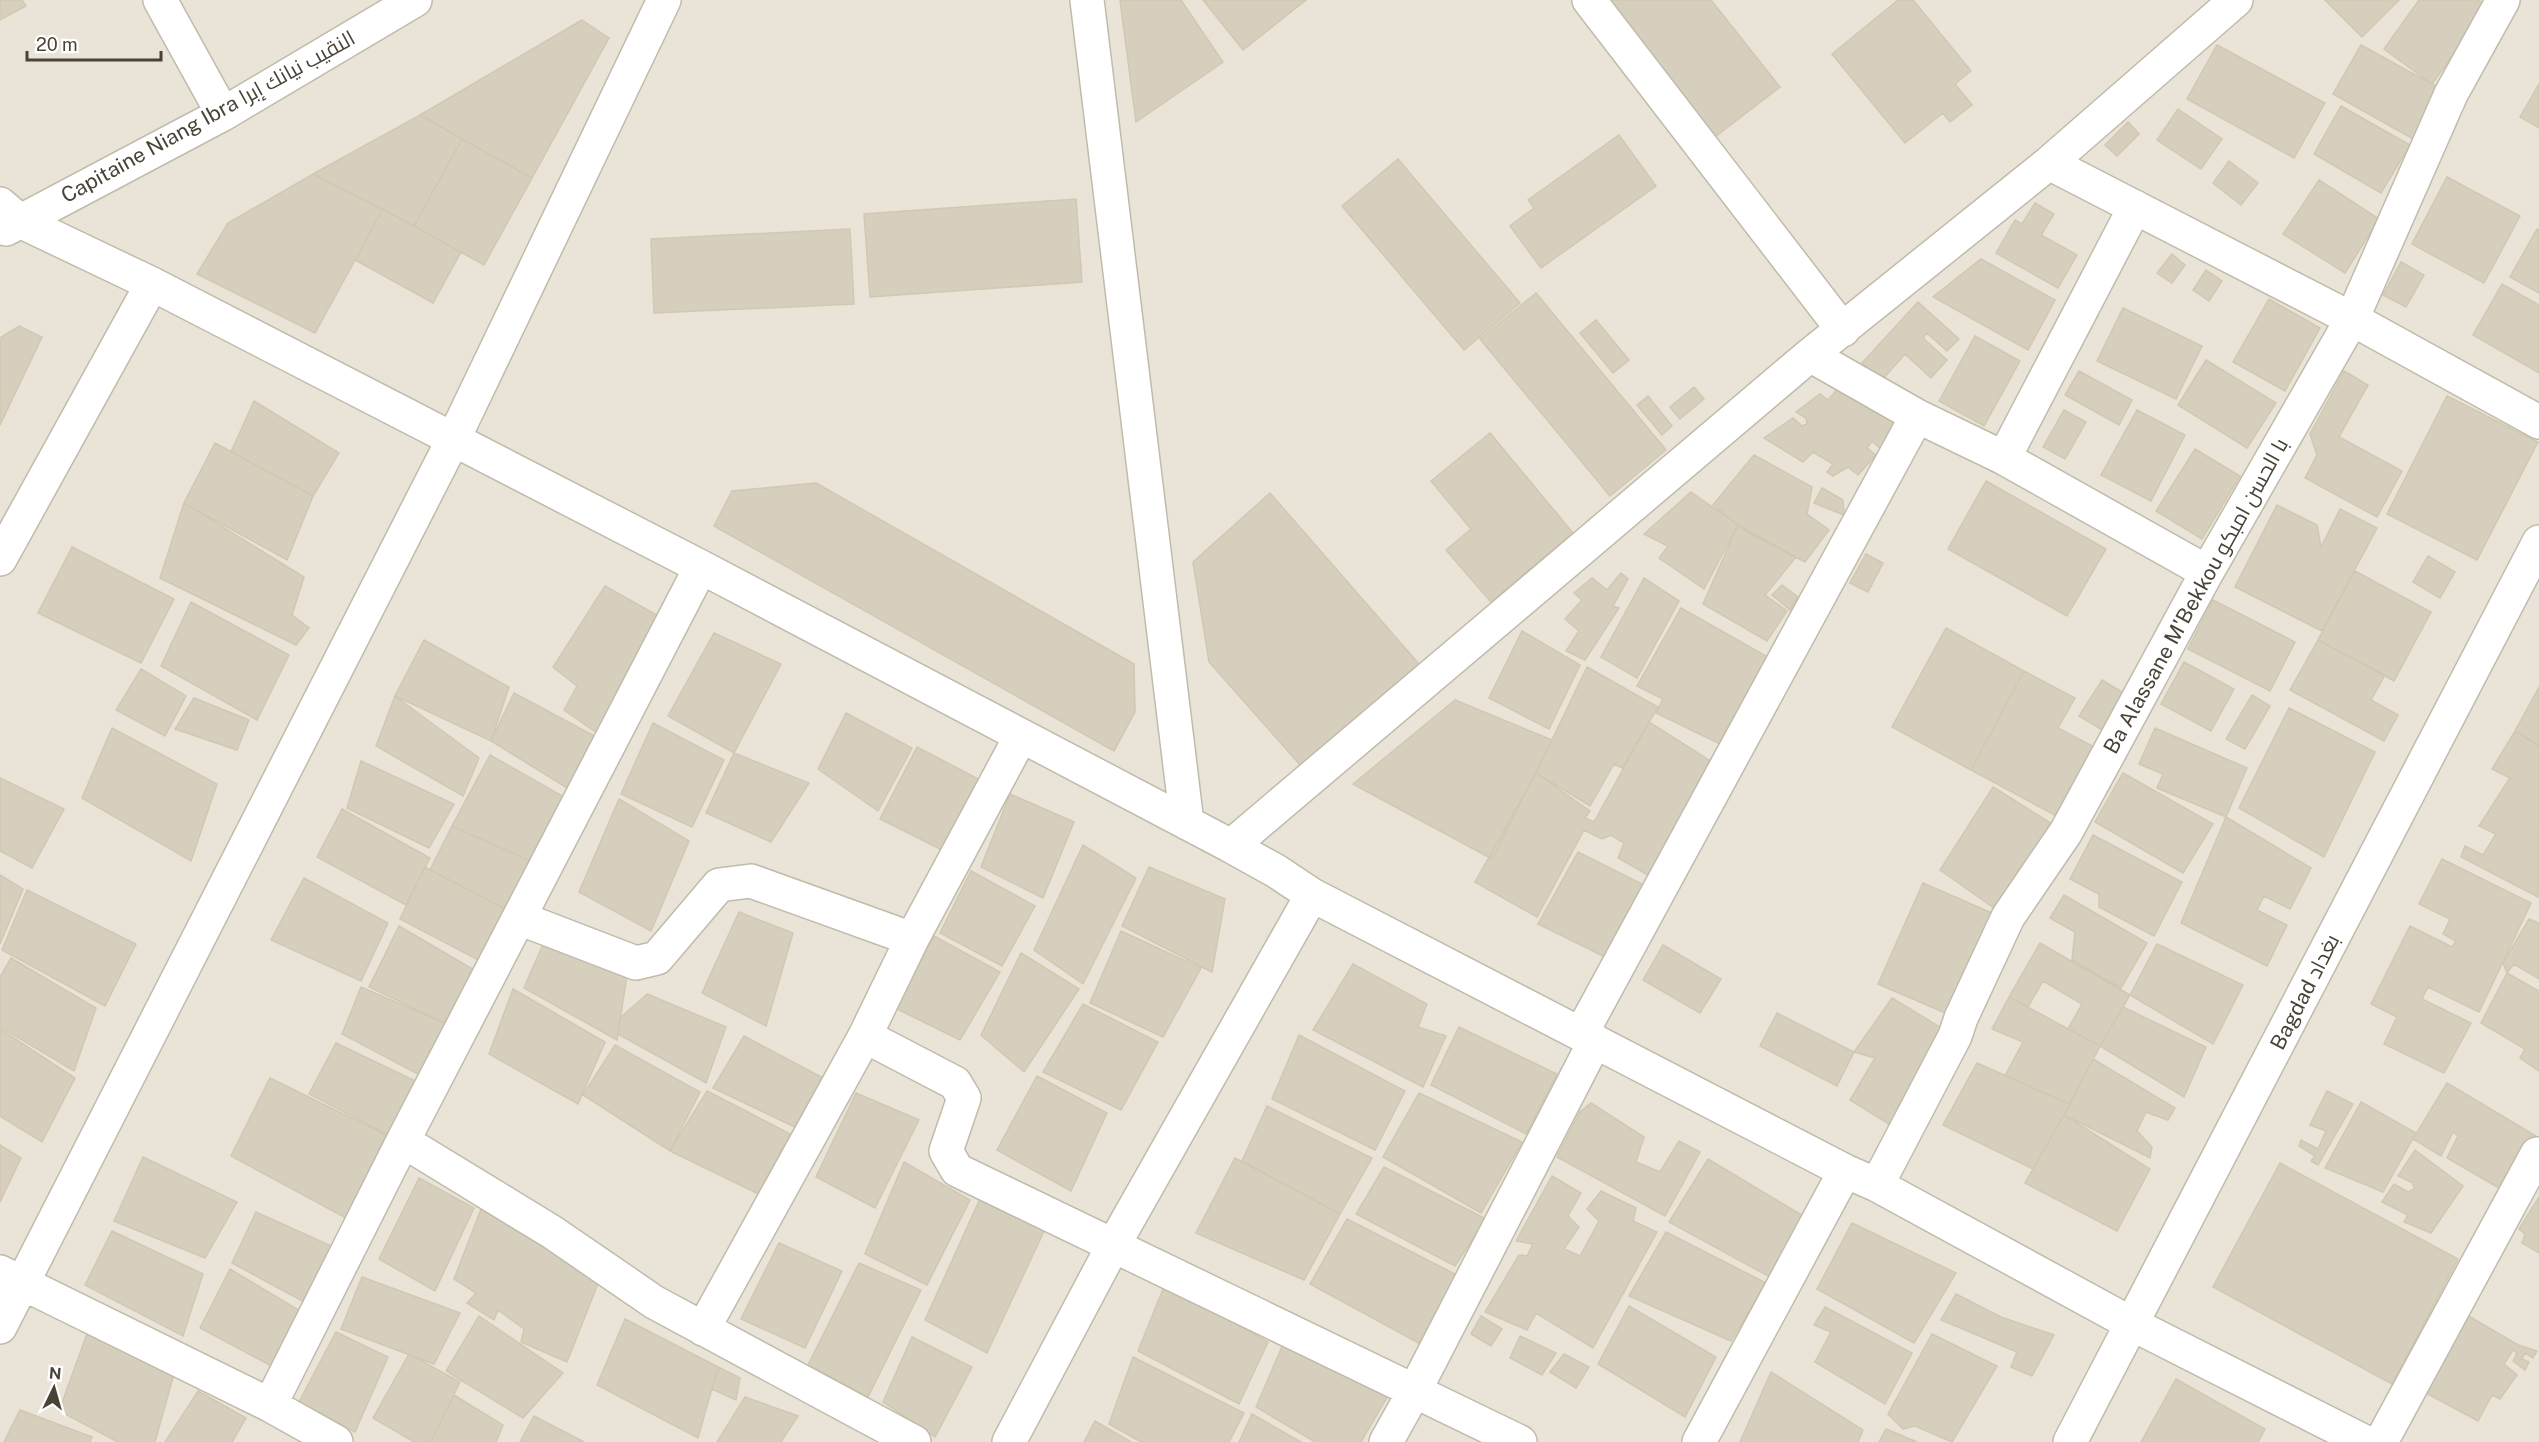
<svg xmlns="http://www.w3.org/2000/svg" width="2539" height="1442" font-family="'Public Sans',Cairo,sans-serif">
	<style>
		.residential { fill: #e9e4d7 }
		.building { fill: #d7cfbe; stroke: #d2c7b1; stroke-width: 1.5 }
		.lines { fill: none; stroke-linecap: round; stroke-linejoin: round }
		.minor-casing { stroke: #c1bbab; stroke-width: 36 }
		.minor { stroke: #fff; stroke-width: 33 }
		.labels { text-anchor: middle; stroke-width: 5; stroke-linejoin: round; paint-order: stroke }
		.street-label { font-size: 21px; fill: #494337; stroke: #fff }
	</style>
	<rect width="100%" height="100%" fill="#f5f2e9"/>
	<path class="residential" d="M0,0H2539V1442H0Z"/>
	<path class="building" d="M0,0H22L26,6L0,20Z
		M1120,0H1181L1223,62L1136,122Z
		M1203,0H1306L1243,50Z
		M1600,0H1711L1780,87L1711,140Z
		M1898,0H1913L1971,71L1955,84L1972,105L1950,122L1943,113L1905,143L1832,54Z
		M2325,0H2399L2362,37Z
		M2419,0H2478L2488,7L2432,84L2384,49Z
		M582,20L609,38L532,178L420,115Z
		M2217,45L2325,103L2294,158L2187,99Z
		M2361,45L2441,89L2413,139L2333,94Z
		M2539,84V128L2520,117Z
		M2341,106L2410,145L2381,193L2314,154Z
		M2178,109L2222,139L2201,169L2157,140Z
		M420,115L462,139L414,226L313,174Z
		M2128,122L2139,134L2117,156L2105,145Z
		M1619,135L1656,186L1541,268L1510,226L1534,208L1528,200Z
		M462,139L532,178L484,265L414,226Z
		M1398,159L1520,303L1464,350L1342,206Z
		M2229,161L2258,183L2241,205L2213,183Z
		M313,174L383,209L315,333L197,274L228,223Z
		M2447,177L2520,216L2484,283L2412,244Z
		M2319,180L2379,219L2345,273L2283,234Z
		M1076,199L1082,282L870,297L864,214Z
		M2035,203L2054,214L2041,235L2077,255L2058,288L1996,253L2015,220L2022,224Z
		M383,209L461,252L433,303L355,260Z
		M850,229L854,304L654,313L651,239Z
		M2537,229L2539,230V293L2510,277Z
		M2172,254L2185,265L2172,283L2157,273Z
		M1981,259L2055,300L2028,350L1933,297Z
		M2401,262L2424,275L2406,307L2383,295Z
		M2206,270L2222,281L2209,301L2193,290Z
		M2502,284L2539,305V373L2473,335Z
		M1536,293L1666,450L1610,496L1480,339Z
		M2269,299L2320,328L2285,391L2233,362Z
		M1918,302L1959,339L1947,351L1927,333L1923,338L1947,360L1931,378L1905,354L1882,380L1862,363Z
		M2123,308L2202,346L2176,399L2097,361Z
		M1596,320L1629,360L1613,373L1580,333Z
		M19,326L42,337L0,425V338Z
		M1975,336L2020,361L1984,426L1939,401Z
		M2206,360L2276,403L2247,448L2178,405Z
		M2079,371L2132,400L2119,425L2065,395Z
		M2344,371L2368,385L2339,437L2402,471L2377,517L2305,478L2317,455L2310,434Z
		M1843,383L1900,416L1882,450L1872,441L1867,448L1876,455L1858,475L1848,467L1833,476L1827,472L1833,464L1813,452L1803,462L1764,438L1793,418L1802,426L1807,424L1806,418L1796,412L1820,394L1828,400Z
		M1694,387L1704,399L1680,419L1670,407Z
		M1648,396L1672,426L1662,435L1637,405Z
		M2447,396L2538,442L2477,560L2387,514Z
		M254,401L339,453L313,496L231,452Z
		M2064,410L2086,422L2065,459L2043,447Z
		M2137,410L2185,435L2151,501L2101,475Z
		M1490,433L1573,533L1491,602L1446,550L1471,529L1431,481Z
		M215,443L313,496L287,560L184,503Z
		M2195,449L2240,476L2202,539L2156,511Z
		M1754,455L1812,487L1807,514L1829,530L1805,562L1747,532L1713,505Z
		M1986,481L2106,549L2067,616L1948,549Z
		M816,483L1134,664L1135,712L1114,751L714,526L732,491Z
		M1822,488L1843,500L1844,515L1814,503Z
		M1691,492L1738,525L1704,589L1659,558L1668,546L1644,534Z
		M1270,493L1419,664L1301,766L1209,662L1193,562Z
		M184,503L304,577L292,615L309,628L296,645L160,578Z
		M2277,505L2317,525L2321,547L2340,509L2377,528L2322,631L2235,587Z
		M1738,525L1796,557L1765,595L1787,611L1767,641L1703,604Z
		M72,547L174,599L141,663L38,613Z
		M1866,554L1883,563L1868,592L1850,583Z
		M2428,556L2455,572L2440,598L2413,582Z
		M2355,571L2431,612L2394,681L2318,640Z
		M1621,573L1628,579L1613,606L1619,608L1585,660L1566,651L1579,631L1565,619L1582,600L1574,593L1592,578L1607,590Z
		M1644,578L1679,601L1637,678L1601,657Z
		M1782,585L1798,597L1790,610L1772,595Z
		M605,586L662,618L597,733L564,710L577,686L553,667Z
		M2213,600L2295,642L2270,691L2188,649Z
		M191,602L289,655L257,720L161,666Z
		M1681,608L1773,660L1722,745L1656,713L1663,699L1637,686Z
		M1946,628L2024,671L1971,770L1892,727Z
		M1522,631L1580,665L1549,729L1489,698Z
		M714,633L781,664L734,753L668,716Z
		M424,640L509,687L491,741L395,696Z
		M2318,640L2385,675L2371,700L2398,715L2384,741L2290,690Z
		M2184,662L2234,689L2211,731L2161,704Z
		M1587,667L1658,707L1622,768L1614,764L1590,806L1536,773Z
		M141,669L186,696L165,736L116,710Z
		M2024,671L2075,698L2058,728L2100,750L2062,819L1971,770Z
		M2102,680L2127,695L2104,731L2079,716Z
		M2539,687V745L2515,731Z
		M514,693L602,740L572,791L491,741Z
		M2252,695L2270,706L2245,749L2226,739Z
		M395,696L479,758L463,796L376,746Z
		M194,698L249,720L237,750L175,729Z
		M1455,700L1552,740L1492,859L1353,784Z
		M2289,708L2375,752L2324,857L2239,808Z
		M846,713L912,748L878,811L818,769Z
		M1649,722L1720,767L1658,881L1618,858L1624,843L1611,835L1602,839L1584,830L1537,917L1475,882L1536,773L1590,811L1585,818L1594,822Z
		M653,723L724,760L692,827L621,794Z
		M112,728L217,784L191,861L82,798Z
		M2155,728L2247,768L2226,817L2157,788L2163,774L2139,764Z
		M2515,731L2539,747L2538,897L2461,857L2465,846L2483,855L2496,834L2479,826L2510,778L2492,769Z
		M917,747L986,783L946,852L880,819Z
		M734,753L809,783L771,842L706,813Z
		M490,755L571,801L539,865L452,826Z
		M361,761L454,804L429,848L347,808Z
		M2123,773L2213,824L2183,873L2095,822Z
		M0,778L64,809L32,868L0,851Z
		M1993,787L2062,830L2004,915L1940,870Z
		M1010,794L1074,822L1043,898L981,867Z
		M619,799L689,841L651,931L579,892Z
		M342,809L430,858L406,905L317,857Z
		M2226,817L2311,868L2290,909L2264,896L2257,910L2287,925L2267,966L2181,923Z
		M452,826L539,865L509,911L430,870Z
		M2093,835L2182,882L2154,936L2099,907V894L2070,879Z
		M1083,845L1136,878L1083,984L1034,950Z
		M1578,852L1650,888L1611,960L1538,924Z
		M2442,859L2531,903L2479,1012L2428,987L2422,999L2471,1023L2444,1073L2384,1044L2397,1017L2371,1004L2410,926L2452,947L2456,941L2443,934L2450,919L2419,904Z
		M425,867L509,911L484,963L400,919Z
		M1149,867L1225,899L1212,972L1122,926Z
		M971,871L1035,906L1002,966L940,933Z
		M0,875L23,889L0,944Z
		M304,878L388,923L361,981L271,940Z
		M1923,883L2001,917L1957,1018L1878,984Z
		M27,890L136,944L105,1006L2,950Z
		M2064,895L2147,943L2121,988L2072,960L2075,932L2050,918Z
		M739,912L793,933L766,1026L702,993Z
		M2529,919L2539,923V979L2514,964L2507,973L2503,963Z
		M399,926L481,974L451,1026L369,987Z
		M1121,931L1201,968L1163,1037L1090,1003Z
		M547,935L627,975L617,1040L524,988Z
		M934,936L1000,972L960,1040L895,1008Z
		M2040,943L2130,995L2100,1046L2068,1029L2082,1004L2043,981L2028,1007L2009,997Z
		M2157,944L2243,985L2213,1044L2130,995Z
		M1663,945L1721,979L1700,1013L1643,980Z
		M1021,953L1079,989L1024,1072L981,1035Z
		M11,958L96,1008L74,1071L0,1027V977Z
		M1353,964L1427,1004L1418,1027L1446,1036L1423,1087L1313,1030Z
		M2507,973L2539,991V1071L2520,1058L2525,1049L2481,1023Z
		M361,987L451,1026L431,1081L342,1034Z
		M513,989L605,1042L578,1104L489,1054Z
		M647,994L726,1027L706,1083L618,1034L620,1018Z
		M2009,997L2100,1046L2070,1104L2005,1076L2023,1042L1992,1029Z
		M1892,998L1953,1035L1897,1129L1850,1100L1875,1058L1854,1052Z
		M1083,1004L1158,1042L1121,1110L1043,1072Z
		M2123,1007L2206,1047L2184,1097L2100,1046Z
		M1777,1013L1854,1052L1837,1086L1760,1046Z
		M1459,1027L1557,1074L1526,1134L1431,1085Z
		M0,1029L75,1078L42,1142L0,1116Z
		M1299,1035L1405,1091L1375,1150L1272,1099Z
		M744,1036L829,1081L801,1130L713,1088Z
		M336,1043L422,1084L396,1139L309,1094Z
		M615,1045L700,1092L670,1151L583,1095Z
		M2093,1059L2175,1108L2168,1120L2146,1112L2137,1131L2152,1147L2150,1158L2064,1115Z
		M1977,1063L2070,1104L2033,1169L1943,1125Z
		M1037,1076L1107,1113L1071,1191L997,1150Z
		M270,1078L386,1135L346,1218L231,1156Z
		M2447,1083L2536,1136L2504,1191L2447,1158L2458,1136L2453,1132L2441,1156L2413,1139Z
		M707,1091L798,1138L767,1198L670,1151Z
		M2327,1091L2353,1104L2318,1165L2311,1161L2315,1156L2299,1146L2301,1140L2318,1149L2326,1131L2310,1125Z
		M856,1093L919,1120L875,1208L816,1177Z
		M1419,1093L1522,1142L1481,1213L1383,1157Z
		M2361,1102L2416,1133L2383,1192L2325,1168Z
		M1591,1103L1644,1137L1636,1162L1660,1172L1679,1141L1700,1152L1665,1216L1557,1157L1580,1112Z
		M1267,1106L1372,1158L1340,1214L1242,1161Z
		M2064,1115L2150,1169L2117,1231L2025,1183Z
		M0,1145L21,1158L0,1202Z
		M2415,1150L2463,1186L2431,1233L2404,1222L2408,1215L2382,1202L2394,1184L2408,1192L2414,1189L2413,1183L2398,1176Z
		M143,1157L237,1202L205,1258L114,1221Z
		M1235,1158L1340,1214L1304,1280L1196,1233Z
		M1708,1159L1805,1217L1770,1277L1669,1222Z
		M904,1162L970,1200L927,1285L865,1254Z
		M2280,1163L2458,1259L2392,1384L2213,1287Z
		M1384,1167L1486,1219L1455,1266L1356,1214Z
		M1552,1176L1581,1193L1568,1216L1579,1227L1564,1249L1580,1256L1599,1221L1587,1209L1601,1191L1636,1208L1633,1221L1657,1232L1593,1348L1536,1313L1527,1330L1485,1312L1519,1255L1527,1256L1533,1244L1516,1241Z
		M419,1178L474,1208L435,1291L379,1259Z
		M984,1190L1046,1227L987,1353L925,1320Z
		M2539,1197V1253L2522,1243L2525,1234L2519,1229Z
		M481,1209L599,1281L567,1362L521,1342L524,1329L498,1310L494,1320L467,1303L476,1293L454,1279Z
		M256,1212L338,1249L308,1304L232,1263Z
		M1347,1219L1459,1276L1424,1346L1310,1284Z
		M1852,1223L1956,1273L1914,1343L1817,1289Z
		M112,1231L203,1274L183,1336L85,1285Z
		M1666,1232L1766,1283L1731,1341L1629,1296Z
		M779,1243L842,1271L805,1348L741,1319Z
		M859,1263L921,1290L868,1397L808,1365Z
		M230,1269L307,1315L279,1370L200,1328Z
		M362,1277L460,1313L434,1364L341,1329Z
		M1165,1284L1268,1342L1239,1404L1138,1351Z
		M1956,1294L2001,1317L2054,1335L2032,1376L2011,1367L2017,1352L1941,1320Z
		M1629,1306L1716,1357L1685,1417L1598,1364Z
		M1825,1307L1912,1353L1885,1404L1815,1362L1831,1332L1814,1325Z
		M2467,1315L2518,1345L2537,1351L2533,1358L2525,1353L2522,1359L2529,1362L2525,1370L2513,1361L2517,1353L2513,1350L2504,1364L2517,1375L2500,1399L2492,1395L2478,1421L2422,1391Z
		M479,1316L563,1373L523,1418L446,1371Z
		M1481,1316L1502,1329L1491,1346L1471,1334Z
		M625,1319L718,1367L698,1438L597,1385Z
		M88,1331L174,1374L155,1442H118L59,1411Z
		M336,1332L388,1357L355,1432L299,1402Z
		M1932,1334L1997,1366L1952,1442L1915,1426L1903,1429L1888,1414Z
		M1520,1336L1556,1353L1542,1375L1510,1358Z
		M912,1337L972,1367L935,1437L883,1402Z
		M1284,1342L1389,1394L1361,1442H1315L1256,1407Z
		M409,1354L460,1382L431,1442H414L373,1418Z
		M1564,1354L1589,1367L1576,1388L1550,1372Z
		M1133,1357L1244,1413L1229,1442H1141L1109,1424Z
		M718,1367L740,1378L736,1400L712,1389Z
		M1771,1372L1863,1430L1858,1442H1740Z
		M2176,1379L2265,1429L2258,1442H2141Z
		M198,1391L246,1418L232,1442H165Z
		M454,1395L503,1425L496,1442H431Z
		M745,1397L798,1416L781,1442H717Z
		M20,1410L92,1437L90,1442H4Z
		M1252,1414L1301,1442H1239Z
		M534,1416L584,1442H520Z
		M1095,1421L1131,1442H1084Z
		M1886,1429L1917,1442H1879Z"/>
	<g class="lines">
		<g class="minor-casing">
			<path id="minor" d="M160,0L223,114
				M1087,0L1187,823
				M1589,0L1843,330
				M2049,163L2352,319L2539,422
				M0,204L20,221L152,284L701,567L1231,846L1276,871L1312,895L1845,1171L1877,1185L2132,1324L2365,1442
				M6,229L223,114L415,0
				M1810,355L1917,416L2004,458L2207,572
				M2004,458L2135,207
				M0,559L152,284
				M1231,846L1810,355L2049,163L2236,0
				M519,918L636,963L657,958L719,885L751,881L912,939
				M1581,1034L1917,416
				M865,1036L955,1083L964,1098L946,1151L957,1170L1520,1442
				M403,1141L552,1232L654,1302L914,1442
				M1877,1185L1955,1036L1961,1018L2008,917L2066,832L2207,572L2352,319L2451,94L2503,0
				M0,1272L270,1405L336,1442
				M0,1327L453,440L664,0
				M703,1329L865,1036L912,939L1021,736
				M270,1405L403,1141L701,567
				M1009,1442L1113,1246L1312,895
				M1386,1442L1414,1392L1595,1041
				M1699,1442L1845,1171
				M2070,1442L2539,542
				M2381,1442L2537,1154"/>
		</g>
		<use href="#minor" class="minor"/>
	</g>
	<g class="labels">
		<g class="street-label">
			<text transform="translate(208 117) rotate(-29)" y="7">Capitaine Niang Ibra النقيب نيانك إبرا</text>
			<text transform="translate(2196 596) rotate(-61)" y="7">Ba Alassane M'Bekkou با الحسن امبكو</text>
			<text transform="translate(2305 992) rotate(-63)" y="7">Bagdad بغداد</text>
		</g>
	</g>
	<g transform="translate(54 1388) rotate(5)" stroke="#ffffff" stroke-width="4.5" paint-order="stroke">
	<path d="M0-4.5L10 22L0 15L-10 22Z" fill="#494337"/>
	<text y="-9" font-size="16" font-weight="bold" text-anchor="middle" fill="#494337">N</text>
	</g>
	<path d="M27 51v9h134v-9" fill="none" stroke="#494337" stroke-width="3"/>
	<text x="36" y="51" font-size="18" fill="#494337" stroke="#ffffff" stroke-width="4.5" paint-order="stroke">20 m</text>
</svg>
